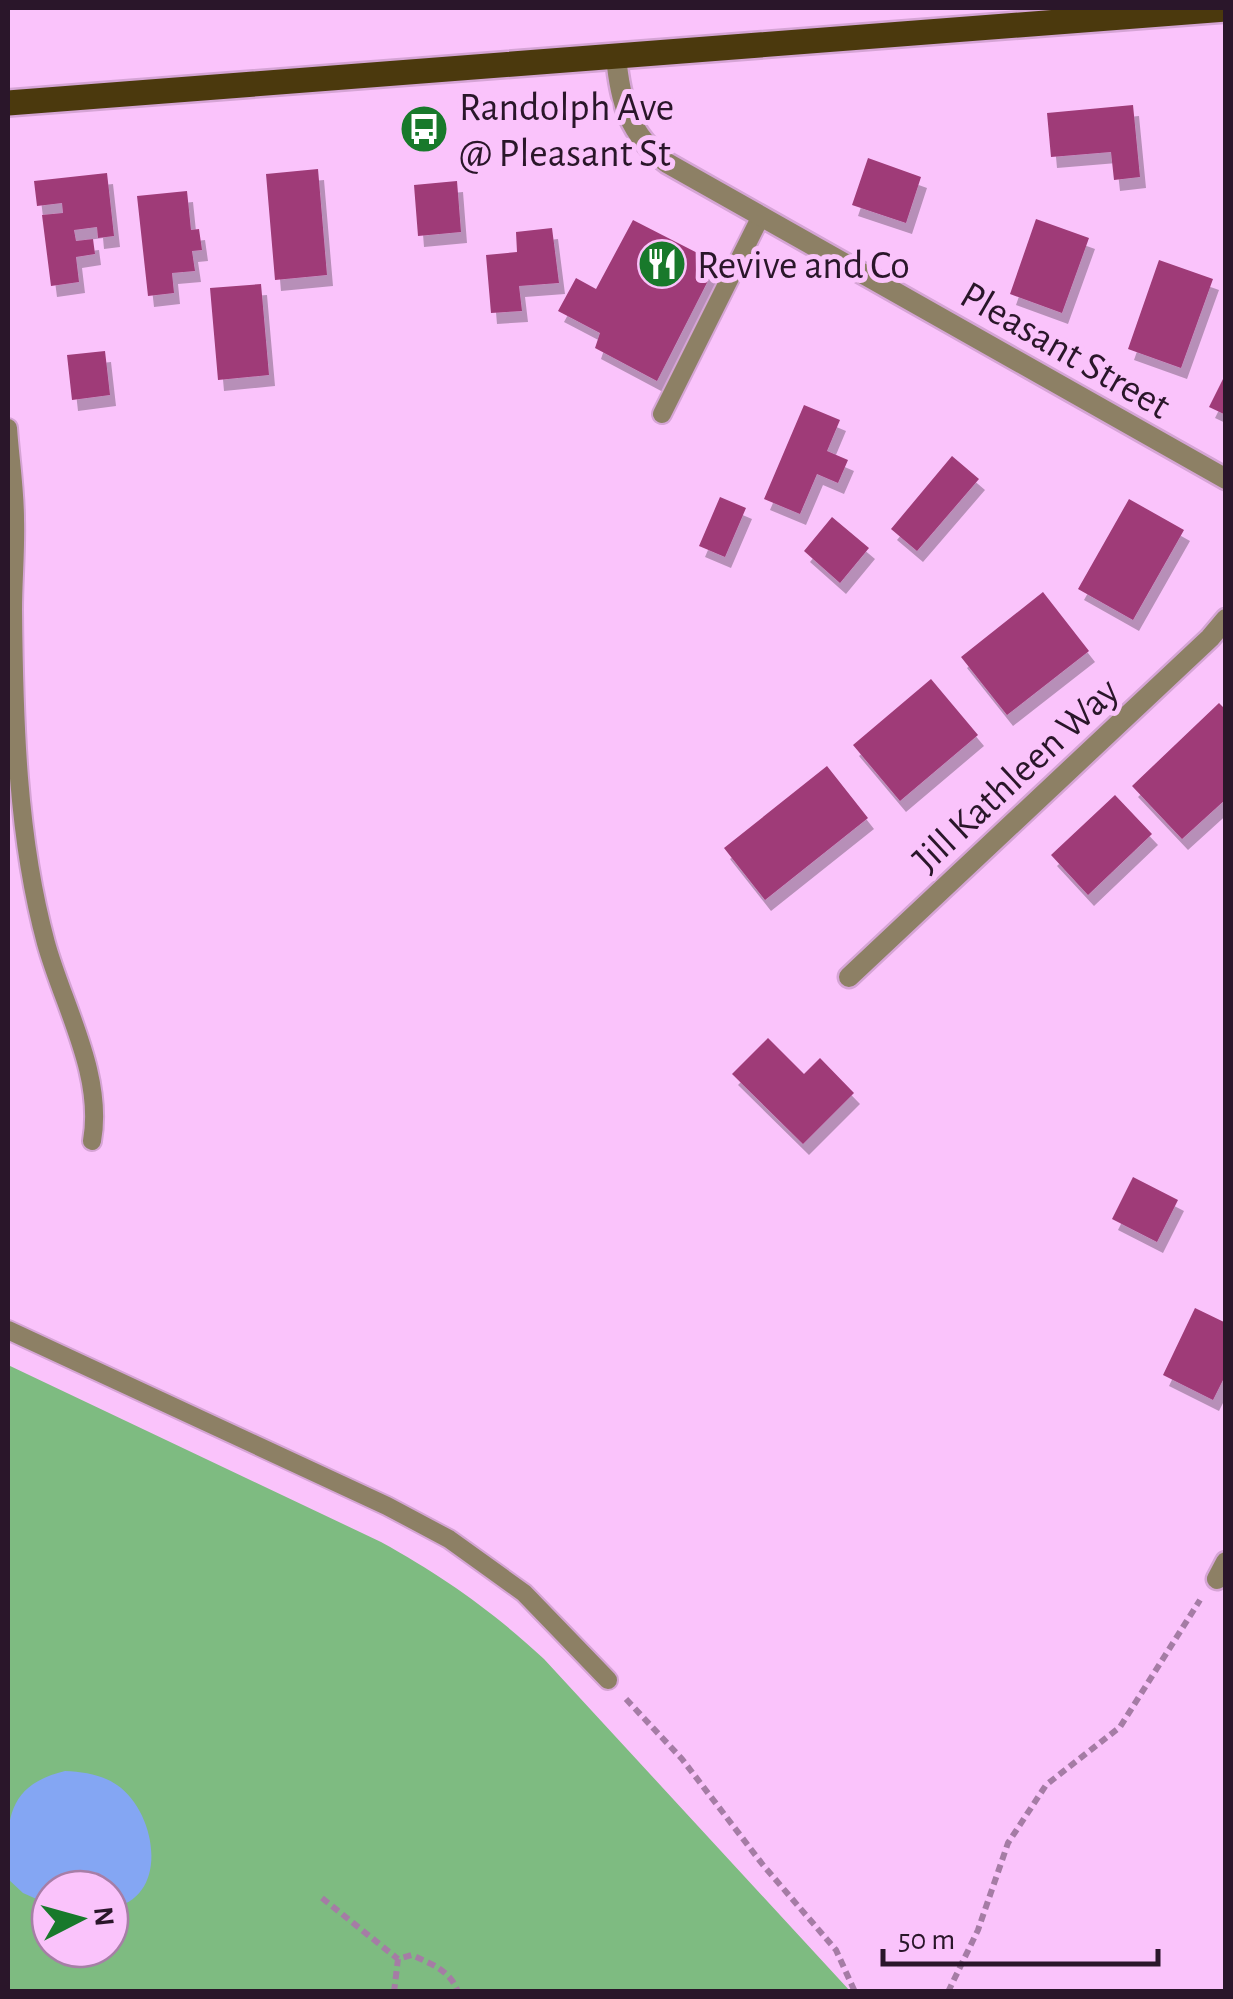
<svg xmlns="http://www.w3.org/2000/svg" width="1233" height="1999" font-family="'Alegreya Sans',sans-serif">
	<style>
		.green { fill: #7ebb81; fill-rule: evenodd }
		.water { fill: #84a6f3 }
		.building { fill: #9f3b78; filter: url(#shadow) }
		.lines { fill: none; stroke-linecap: round; stroke-linejoin: round }
		.lane-casing { stroke: #d5a4d5; stroke-width: 22 }
		.street-casing { stroke: #d5a4d5; stroke-width: 25 }
		.primary-casing { stroke: #d5a4d5; stroke-width: 30 }
		.path { stroke: #a57ca5; stroke-width: 6; stroke-dasharray: 8 5; stroke-linecap: butt }
		.lane { stroke: #8d8065; stroke-width: 18 }
		.street { stroke: #8d8065; stroke-width: 20 }
		.primary { stroke: #4b390d; stroke-width: 25 }
		.labels { text-anchor: middle; stroke-width: 10; stroke-linejoin: round; paint-order: stroke }
		.poi-label { font-size: 40px; fill: #2a162a; stroke: #fac3fb; text-anchor: start }
		.street-label { font-size: 40px; fill: #2a162a; stroke: #fac3fb }
	</style>
	<defs>
		<filter id="shadow"><feDropShadow dx="6" dy="11" stdDeviation="0" flood-color="#0004"/></filter>
	</defs>
	<rect width="100%" height="100%" fill="#fac3fb"/>
	<path class="green" d="M8,1365L381,1542C444,1577 491,1610 544,1659L850,1991H8ZM50,1889H110V1949H50Z"/>
	<path class="water" d="M65,1771C83,1772 101,1774 117,1785C157,1812 171,1899 110,1908V1889H50V1905L23,1893L8,1879C7,1827 2,1786 65,1771Z"/>
	<path class="building" d="M1133,105L1140,177L1114,180L1111,152L1051,157L1047,113Z
		M868,158L921,177L906,223L852,205Z
		M318,169L327,275L275,280L266,174Z
		M107,173L114,236L98,238L97,227L74,230L76,241L93,239L95,254L76,257L79,282L51,286L42,215L63,213L62,203L37,206L34,181Z
		M457,181L461,232L418,236L414,185Z
		M187,191L191,230L199,229L202,250L192,251L195,271L172,273L174,293L148,296L137,196Z
		M1036,219L1089,238L1062,313L1010,294Z
		M633,220L717,263L657,381L595,348L600,333L558,311L576,278L596,289Z
		M552,228L559,283L519,286L522,311L491,313L486,255L517,252L516,232Z
		M1159,260L1213,279L1181,368L1128,349Z
		M261,284L269,375L218,380L210,288Z
		M105,351L110,395L72,400L67,355Z
		M1226,373V415L1209,407Z
		M804,405L840,420L827,451L848,460L838,483L817,474L800,514L764,499Z
		M952,456L979,479L917,551L891,529Z
		M720,497L746,508L725,557L699,546Z
		M1129,499L1184,530L1133,620L1078,589Z
		M832,517L869,548L840,583L804,551Z
		M1043,592L1089,651L1007,715L961,657Z
		M931,679L978,735L900,801L853,745Z
		M1219,703L1226,710V799L1182,839L1132,786Z
		M827,766L868,818L765,900L724,848Z
		M1115,795L1152,834L1088,895L1051,855Z
		M768,1038L804,1074L820,1058L854,1093L803,1144L732,1074Z
		M1133,1177L1178,1200L1157,1242L1112,1219Z
		M1195,1308L1226,1323V1374L1213,1400L1163,1375Z"/>
	<g class="lines">
		<g class="lane-casing">
			<path id="lane" d="M662,414L761,216
				M8,428C10,458 15,489 15,519C16,549 13,580 13,610C14,720 17,837 46,943C63,1005 104,1075 92,1141
				M8,1330L387,1506L449,1539L524,1593L608,1680"/>
		</g>
		<g class="street-casing">
			<path id="street" d="M616,56C620,101 629,135 667,163L1226,479
				M849,977L1210,638L1226,619
				M1217,1579L1226,1562"/>
		</g>
		<g class="primary-casing">
			<path id="primary" d="M8,103L1226,9"/>
		</g>
		<path class="path" d="M626,1699L682,1759L763,1865L836,1950L855,1992
			M322,1898L398,1959
			M394,1992L398,1959L412,1955C431,1964 450,1970 458,1992
			M948,1992L978,1930L1008,1843L1046,1785L1120,1727L1200,1600"/>
		<use href="#lane" class="lane"/>
		<use href="#street" class="street"/>
		<use href="#primary" class="primary"/>
	</g>
	<defs>
		<g id="bus-disc" transform="scale(2.5)"><circle r="9.5" fill="#18792b" stroke="#fac3fb"/><path d="M-5-6H5V4H4V6H2V4H-2V6H-4V4H-5ZM-3.5-4V0h7V-4ZM-3.5 1.2v1.5H-2V1.2ZM2 1.2v1.5H3.5V1.2Z" fill="#fff"/></g>
		<g id="restaurant-disc" transform="scale(2.5)"><circle r="9.5" fill="#18792b" stroke="#fac3fb"/><path d="M-5-6h1v4h1v-4h1v4h1v-4h1v5L-1.5 .5V6h-2V.5L-5-1ZM5-6V6H3V1.5H1.5Q1.5-4 5-6Z" fill="#fff"/></g>
	</defs>
	<g fill-rule="evenodd">
		<use href="#bus-disc" x="424" y="129"/>
		<use href="#restaurant-disc" x="662" y="264"/>
	</g>
	<g class="labels">
		<g class="poi-label">
			<text x="459" y="120">Randolph Ave<tspan x="459" dy="46">@ Pleasant St</tspan></text>
			<text x="697" y="278">Revive and Co</text>
		</g>
		<g class="street-label">
			<text transform="translate(1066 349) rotate(30)" y="14">Pleasant Street</text>
			<text transform="translate(1015 774) rotate(-43)" y="14">Jill Kathleen Way</text>
		</g>
	</g>
	<rect width="1233" height="1999" fill="none" stroke="#2a162a" stroke-width="20"/>
	<g transform="translate(80 1919) rotate(84)"><circle r="48" fill="#fac3fb" stroke="#a77ea7" stroke-width="2.5"/>
	<path d="M0-8L18 38L0 25L-18 38Z" fill="#18792b"/>
	<text y="-15" font-size="28" font-weight="bold" text-anchor="middle" fill="#2a162a">N</text>
	</g>
	<path d="M883 1949v15h275v-15" fill="none" stroke="#2a162a" stroke-width="5"/>
	<text x="898" y="1949" font-size="30" fill="#2a162a" stroke="#fac3fb" stroke-width="8" paint-order="stroke">50 m</text>
</svg>
